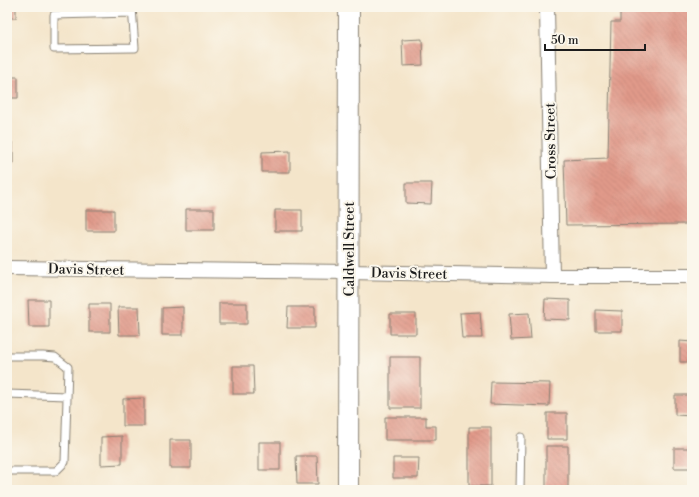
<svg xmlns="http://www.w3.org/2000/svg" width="699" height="497" font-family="'Libre Bodoni',serif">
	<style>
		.building { fill: url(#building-back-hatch) }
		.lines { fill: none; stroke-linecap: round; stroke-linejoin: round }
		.lane-casing { stroke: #888073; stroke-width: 9 }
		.street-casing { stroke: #888073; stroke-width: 16 }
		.secondary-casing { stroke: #888073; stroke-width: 22 }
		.lane { stroke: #fff; stroke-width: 7 }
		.street { stroke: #fff; stroke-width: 14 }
		.secondary { stroke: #fff; stroke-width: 20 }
		.labels { text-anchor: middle; stroke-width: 4; stroke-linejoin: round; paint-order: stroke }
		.street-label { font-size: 14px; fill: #1c1c1c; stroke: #fbf7ec }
	</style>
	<defs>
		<pattern id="building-back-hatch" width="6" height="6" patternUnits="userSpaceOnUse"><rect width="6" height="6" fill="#e19a8a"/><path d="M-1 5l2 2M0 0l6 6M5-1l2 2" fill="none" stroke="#c08476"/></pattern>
	</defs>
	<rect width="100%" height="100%" fill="#fbf7ec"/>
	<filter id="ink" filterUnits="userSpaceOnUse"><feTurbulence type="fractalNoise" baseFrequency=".025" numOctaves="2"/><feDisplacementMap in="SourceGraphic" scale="8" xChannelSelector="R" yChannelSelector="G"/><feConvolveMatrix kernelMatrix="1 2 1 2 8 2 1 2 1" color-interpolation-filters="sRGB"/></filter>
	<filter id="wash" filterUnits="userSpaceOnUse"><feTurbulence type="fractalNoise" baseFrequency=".012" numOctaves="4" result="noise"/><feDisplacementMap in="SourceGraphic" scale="16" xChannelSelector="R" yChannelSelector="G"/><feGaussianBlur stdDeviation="0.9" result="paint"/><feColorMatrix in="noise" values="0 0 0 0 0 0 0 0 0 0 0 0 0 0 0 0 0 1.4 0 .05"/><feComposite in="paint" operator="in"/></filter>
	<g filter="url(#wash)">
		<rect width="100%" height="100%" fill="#f4e5ca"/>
		<g id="blocks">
			<path class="building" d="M7,7H16V18H7Z
				M620,7H692V224L566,225L564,160L608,158L611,22H620Z
				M422,39L423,65L403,66L402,40Z
				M7,77H18V98H7Z
				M7,143H13V163H7Z
				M290,151V172H262V152Z
				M406,183H432L431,204L406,203Z
				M186,209H214V230H186Z
				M86,210H114V231H86Z
				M275,210H302V231H275Z
				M545,299L570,300V320L544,319Z
				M28,300H49V327H29Z
				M219,303H247V324H219Z
				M89,304H110V332H89Z
				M118,307H139L140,335H119Z
				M183,307V335H162V308Z
				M288,307H315V328H287Z
				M596,310L622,311V331H596Z
				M480,312L482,338H462L460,313Z
				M529,313L531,339L511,340L509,314Z
				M390,314H416V334H390Z
				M680,341L692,342V362H680Z
				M390,357H420V408H390Z
				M233,366H253L254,394H233Z
				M491,382L550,383L549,406L490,404Z
				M675,395H692V416L675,415Z
				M144,398V426H123V399Z
				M547,413H567V439H547Z
				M385,417H426V426H436V440H385Z
				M469,427H491V486H469Z
				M122,436V464L101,465V437Z
				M170,440H191V468H170Z
				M259,442H280V470H259Z
				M546,446H568V490H546Z
				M674,448H692V468H674Z
				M296,456H317L318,484H297Z
				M393,458H419L418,478H393Z"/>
		</g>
	</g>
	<g filter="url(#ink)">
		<use href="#blocks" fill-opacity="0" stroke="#888073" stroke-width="1"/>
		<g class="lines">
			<g class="lane-casing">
				<path id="lane" d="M132,13L54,15V49L135,48L132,7
					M7,356H43L55,357L68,367L65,462L56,471H7
					M7,394L67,396
					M520,490L521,437"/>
			</g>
			<g class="street-casing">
				<path id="street" d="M547,7L552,276
					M7,268L349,272L552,276H692"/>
			</g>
			<g class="secondary-casing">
				<path id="secondary" d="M348,490L349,7"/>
			</g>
			<use href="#lane" class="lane"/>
			<use href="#street" class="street"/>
			<use href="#secondary" class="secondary"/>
		</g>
	</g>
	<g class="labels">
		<g class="street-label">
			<text transform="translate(550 141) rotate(-91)" y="5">Cross Street</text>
			<text transform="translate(349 249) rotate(-90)" y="5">Caldwell Street</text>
			<text transform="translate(86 269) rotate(1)" y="5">Davis Street</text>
			<text transform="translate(409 273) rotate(1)" y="5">Davis Street</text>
		</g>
	</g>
	<rect width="699" height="497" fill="none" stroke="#fbf7ec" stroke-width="24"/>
	<path d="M545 44v6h100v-6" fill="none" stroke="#1c1c1c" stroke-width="2"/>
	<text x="551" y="44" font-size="12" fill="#1c1c1c" stroke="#fbf7ec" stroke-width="3" paint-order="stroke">50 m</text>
</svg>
